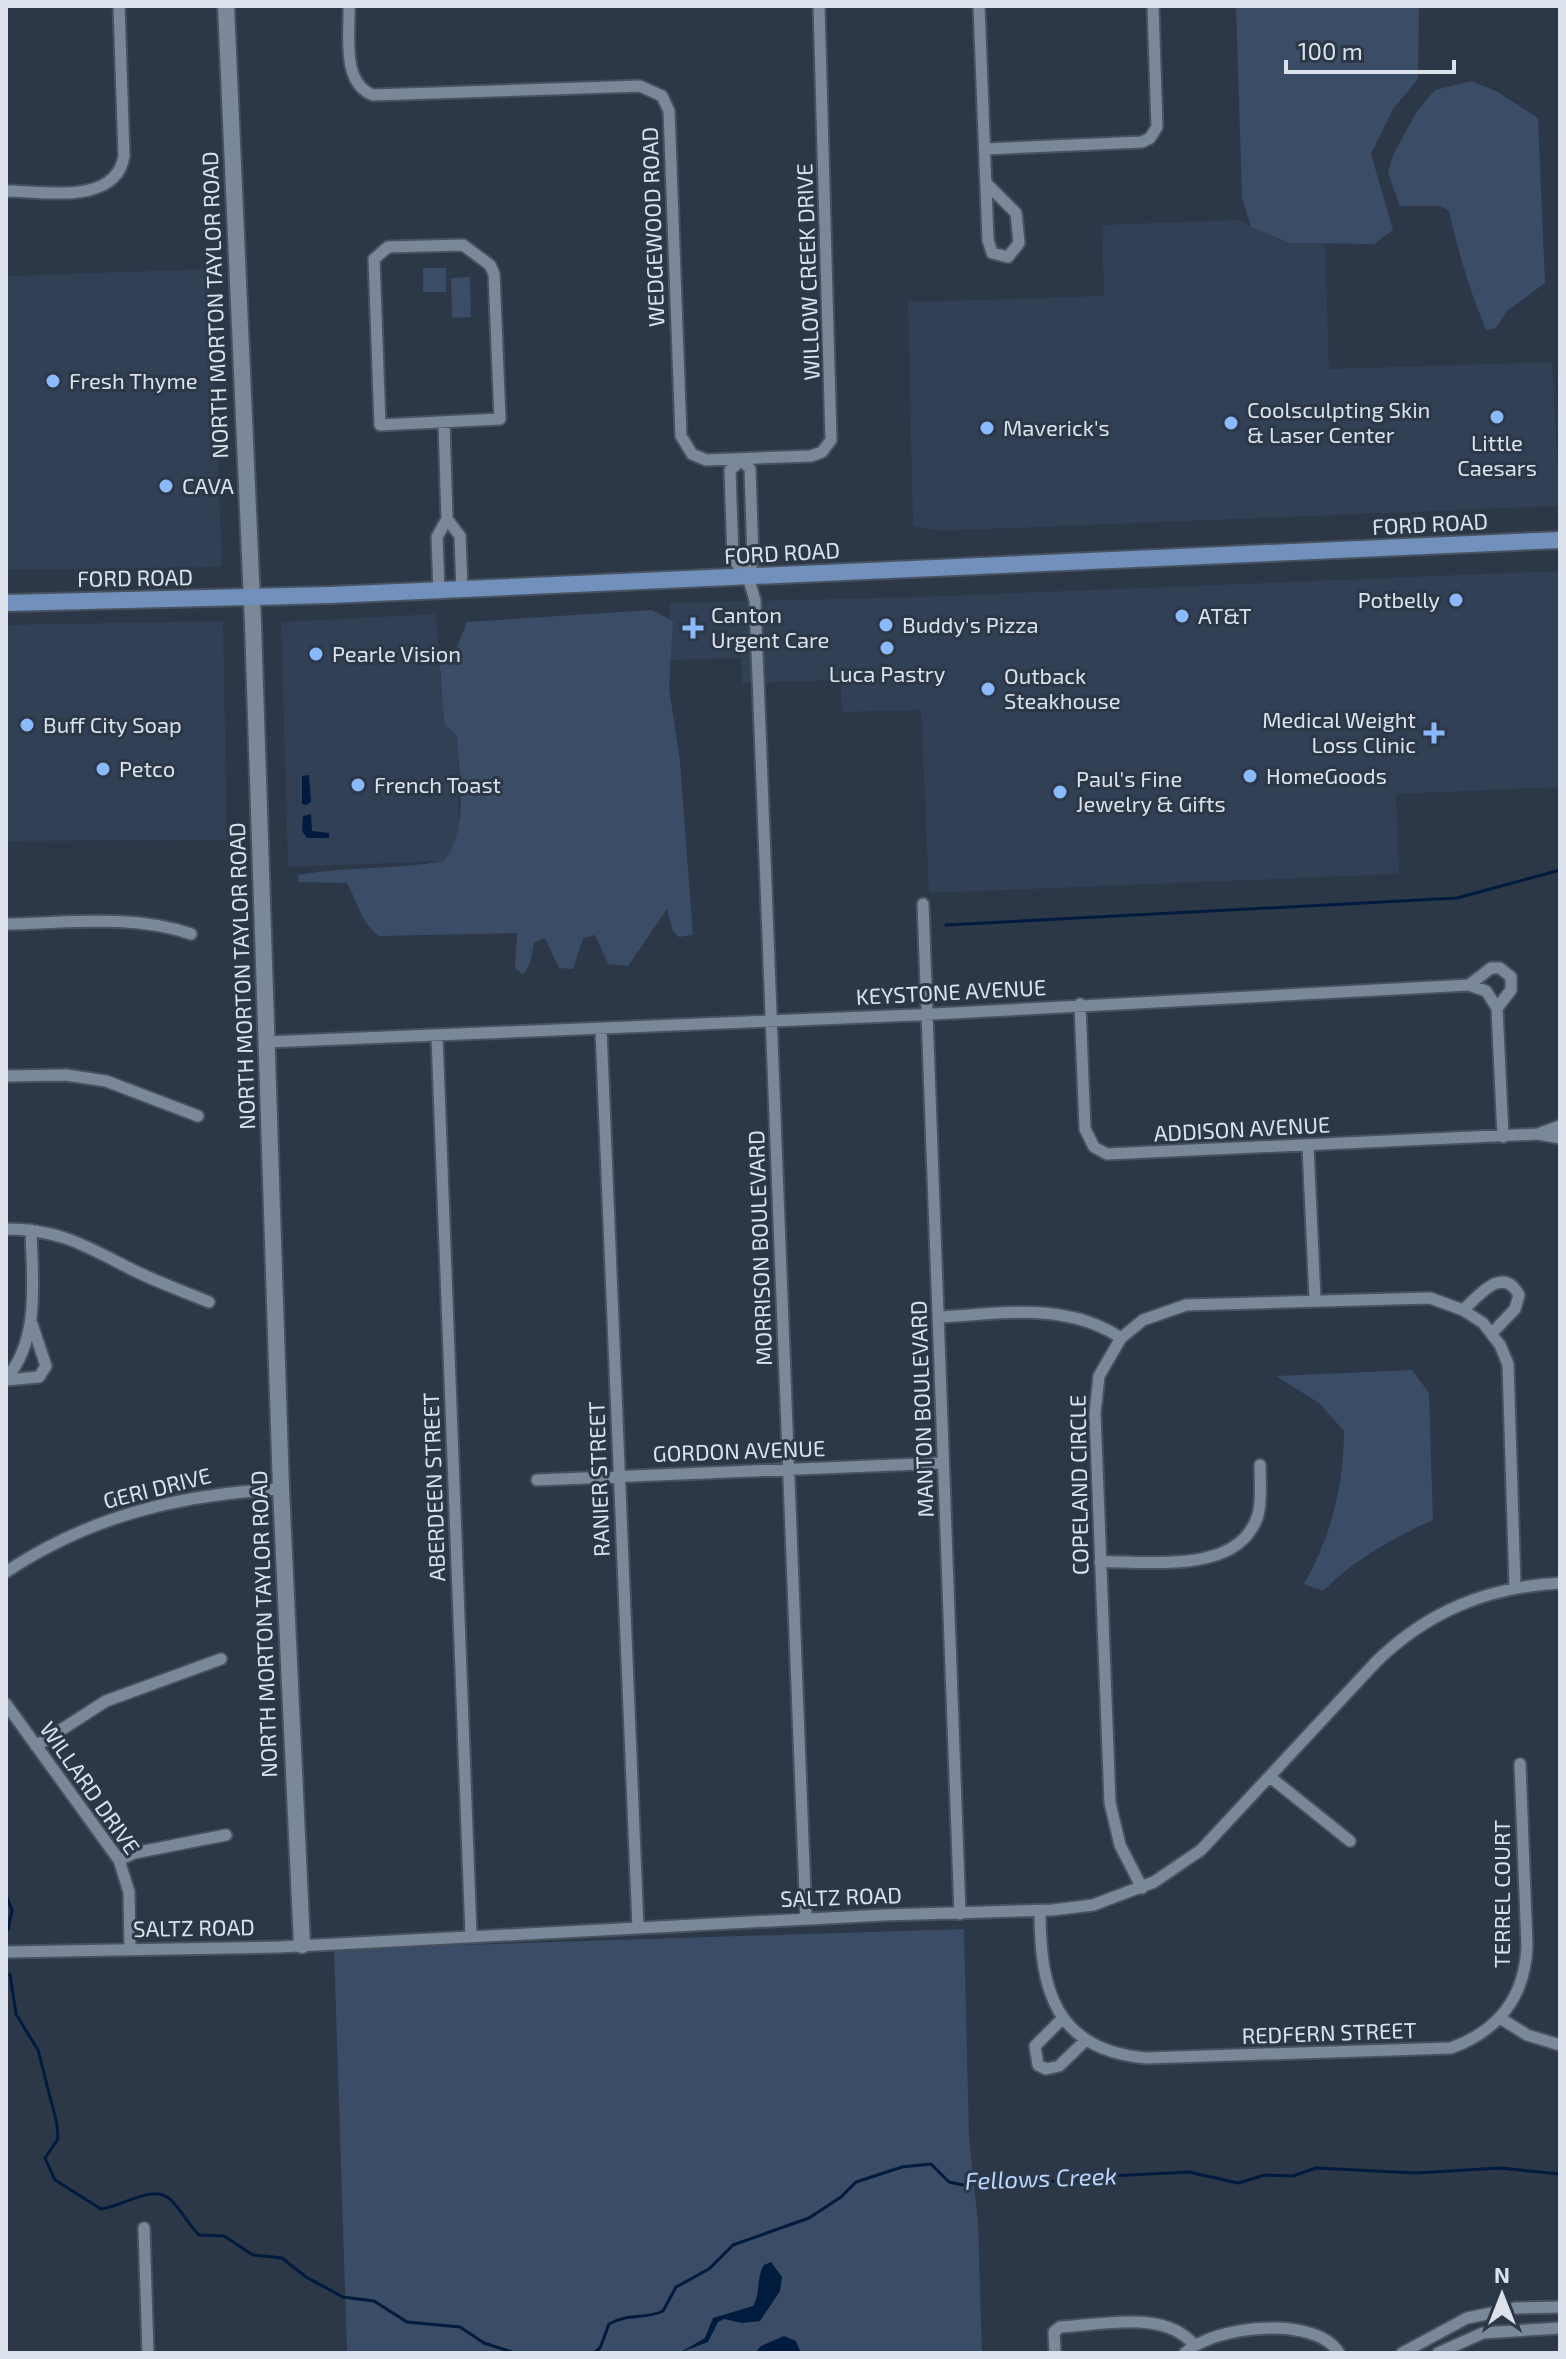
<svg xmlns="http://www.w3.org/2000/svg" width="1566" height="2359" font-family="'Exo 2',sans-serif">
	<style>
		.built { fill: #314055 }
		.green { fill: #3b4d66 }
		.water { fill: #011b3f }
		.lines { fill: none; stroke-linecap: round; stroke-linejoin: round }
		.stream { stroke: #011b3f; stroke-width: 3 }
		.street-casing { stroke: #48525f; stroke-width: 15 }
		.secondary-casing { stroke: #48525f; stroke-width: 20 }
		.primary-casing { stroke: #48525f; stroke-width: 20 }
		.street { stroke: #7b889a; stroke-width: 11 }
		.secondary { stroke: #7b889a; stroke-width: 16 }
		.primary { stroke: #7190bc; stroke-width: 16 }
		.poi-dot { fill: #8abafc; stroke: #2c3747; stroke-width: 3 }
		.labels { text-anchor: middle; stroke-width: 6; stroke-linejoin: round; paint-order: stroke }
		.street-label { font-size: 22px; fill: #dbe2ec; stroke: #2c3747 }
		.poi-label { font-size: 22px; fill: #dbe2ec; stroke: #2c3747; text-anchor: start }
		.water-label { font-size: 24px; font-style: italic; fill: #b9d6fd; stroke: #2c3747 }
	</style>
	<rect width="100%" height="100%" fill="#2c3747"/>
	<path class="built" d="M1238,220L1290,243L1325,244L1329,369L1552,362L1560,506L939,531L913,526L908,302L1104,296L1102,225Z
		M211,269L222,567L6,570V276Z
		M1560,571V787L1396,794L1399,874L929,893L921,710L842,712L840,680L742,683L741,658L671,660L669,603L917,597Z
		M436,614L444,722L457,735L459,826L456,846L445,861L288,867L281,622Z
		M223,621L227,840L6,841V625Z"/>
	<path class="green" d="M1236,6H1419L1418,79L1393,109L1371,154L1393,230L1374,244L1290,243L1251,227L1242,197Z
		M1471,81L1496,91L1538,118L1545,283L1507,311L1496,328L1486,330C1470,291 1458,252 1449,211L1441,206H1400L1388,173L1393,155L1417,111L1435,90Z
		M423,268H446V292H423Z
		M470,277L471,317L452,318L451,278Z
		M652,610L673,621L669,688L680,761L693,935L679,937L673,931L667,909L628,966L608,964L595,935L583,938L573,969L559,968L545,938L534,943L530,964L523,975L515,968L517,933L379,936C362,924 357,901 347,883L299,882L298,875C346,866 396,870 444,861C470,828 458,775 457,736L444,723L440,665L453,657L467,622Z
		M1412,1370L1429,1393L1433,1520C1391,1539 1356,1559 1323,1591L1304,1584C1331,1537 1344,1486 1344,1431L1319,1403L1276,1376Z
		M964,1929L969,2138L978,2222L982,2353H347L334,1949Z"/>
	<path class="water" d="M309,775L311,802L306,805L302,804V776Z
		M311,814L312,831L329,833V838H307L302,831L303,816Z
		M771,2262L782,2277L780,2291L760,2321L742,2323L724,2319L718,2322L708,2342L679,2353L705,2338L713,2318L753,2306C761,2292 756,2278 764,2265Z
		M784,2336L796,2341L801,2353H755L761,2346Z"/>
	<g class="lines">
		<path class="stream" d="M946,925L1457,898L1560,870
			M6,1895L12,1910L8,1930
			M10,1974L16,2014L38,2050L57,2124L58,2139L45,2158L55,2180L101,2209C124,2206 154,2183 171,2200C182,2211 188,2224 199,2235L224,2236L253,2255L282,2258L306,2277L343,2297L374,2301L407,2322L460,2327L484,2343L515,2353
			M594,2353L600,2348L609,2324C627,2313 644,2320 663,2311L676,2287L709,2269L733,2245L809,2218L841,2197L856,2182L902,2167L931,2164L949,2182L963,2185L1018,2178L1068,2183L1110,2176L1189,2172L1238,2183L1265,2175L1293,2176L1316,2168L1416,2173L1500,2168L1560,2174"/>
		<g class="street-casing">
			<path id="street" d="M349,6C350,34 341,83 373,95L640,86L662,96L669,111L681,436L692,454L706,460L811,456L822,452L831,440L819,6
				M979,6L988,240L992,253L1008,257L1019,243L1016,213L986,183
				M985,149L1142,142L1150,138L1157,127L1153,6
				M6,191C43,191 116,206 124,156L119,6
				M463,245L490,265L494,274L500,419L380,425L374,259L388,247Z
				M444,424L447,519
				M742,460L730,470L733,559L748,577L755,600L806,1919
				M742,460L750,469L753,559L748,577
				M439,590L437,537L447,519L460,536L462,590
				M923,904L960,1914
				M6,924C66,923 133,914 191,934
				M1469,985L1491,968H1500L1511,977V990L1497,1008
				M1080,1004L1085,1129L1094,1147L1107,1154L1538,1134
				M601,1029L638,1927
				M437,1036L471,1935
				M267,1042L915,1015L1469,985L1486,991L1497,1008L1503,1137
				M6,1076L66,1075L106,1081L198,1116
				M1560,1126L1538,1134L1560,1138
				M1308,1147L1315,1299
				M6,1229C58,1229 84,1245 129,1268C154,1281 183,1291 209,1302
				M1463,1310C1480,1295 1502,1265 1519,1295L1515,1309L1492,1333
				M938,1317C1001,1314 1066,1301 1121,1338
				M6,1379C41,1338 32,1279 31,1230
				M6,1380L39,1377L46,1366L32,1324
				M537,1480L943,1463
				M1100,1562C1149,1560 1239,1576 1258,1515C1262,1500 1260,1481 1260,1465
				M6,1572C90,1516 181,1494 281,1489
				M6,1704L119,1860L129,1892L130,1949
				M36,1746L106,1701L221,1659
				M1270,1777L1350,1841
				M119,1860L134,1853L226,1835
				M1142,1888L1120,1845L1110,1803L1095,1413L1099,1376L1121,1338L1143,1320L1186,1305L1430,1298L1463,1310L1483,1323L1500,1345L1508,1364L1515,1587
				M1040,1911C1040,1990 1055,2050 1146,2058L1451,2048C1498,2031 1525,1997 1527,1946L1520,1764
				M6,1952L279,1947L884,1915L1052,1910L1093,1905L1154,1882L1201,1850L1376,1662C1428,1611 1488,1587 1560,1583
				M1063,2018L1035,2046L1038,2065L1046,2069L1059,2066L1086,2040
				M1500,2018L1527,2035L1560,2045
				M144,2228L148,2353
				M1055,2353L1054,2332L1060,2327C1101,2325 1165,2309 1194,2345
				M1185,2353C1215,2325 1316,2315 1339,2353
				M1402,2353L1467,2318L1516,2308L1560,2307
				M1438,2353L1483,2333L1560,2328"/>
		</g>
		<g class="secondary-casing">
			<path id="secondary" d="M226,6L253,624L281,1489L302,1945"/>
		</g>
		<g class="primary-casing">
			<path id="primary" d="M6,603L330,595L1560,540"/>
		</g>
		<use href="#street" class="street"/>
		<use href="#secondary" class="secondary"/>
		<use href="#primary" class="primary"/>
	</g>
	<g class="poi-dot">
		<circle cx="53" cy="381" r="8"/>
		<circle cx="1497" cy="417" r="8"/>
		<circle cx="1231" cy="423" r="8"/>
		<circle cx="987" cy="428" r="8"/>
		<circle cx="166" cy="486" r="8"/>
		<circle cx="1456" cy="600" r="8"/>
		<circle cx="1182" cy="616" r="8"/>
		<circle cx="886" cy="625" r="8"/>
		<path d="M689 616h8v8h8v8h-8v8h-8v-8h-8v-8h8z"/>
		<circle cx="887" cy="648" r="8"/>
		<circle cx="316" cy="654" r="8"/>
		<circle cx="988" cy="689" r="8"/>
		<circle cx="27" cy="725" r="8"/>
		<path d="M1430 721h8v8h8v8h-8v8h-8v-8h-8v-8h8z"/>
		<circle cx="103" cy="769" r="8"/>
		<circle cx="1250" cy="776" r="8"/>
		<circle cx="358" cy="785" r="8"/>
		<circle cx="1060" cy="792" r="8"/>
	</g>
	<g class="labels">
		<g class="street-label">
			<text transform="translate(653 227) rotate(-92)" y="8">WEDGEWOOD ROAD</text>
			<text transform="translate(808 272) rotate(-92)" y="8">WILLOW CREEK DRIVE</text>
			<text transform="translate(215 305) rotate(-92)" y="8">NORTH MORTON TAYLOR ROAD</text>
			<text transform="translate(1430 524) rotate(-3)" y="8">FORD ROAD</text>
			<text transform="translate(782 553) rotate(-3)" y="8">FORD ROAD</text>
			<text transform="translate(135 578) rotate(-1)" y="8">FORD ROAD</text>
			<text transform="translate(242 976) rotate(-92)" y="8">NORTH MORTON TAYLOR ROAD</text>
			<text transform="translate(951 992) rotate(-3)" y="8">KEYSTONE AVENUE</text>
			<text transform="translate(1242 1129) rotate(-3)" y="8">ADDISON AVENUE</text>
			<text transform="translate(760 1248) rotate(-92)" y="8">MORRISON BOULEVARD</text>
			<text transform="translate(922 1409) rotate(-92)" y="8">MANTON BOULEVARD</text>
			<text transform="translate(739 1451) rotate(-2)" y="8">GORDON AVENUE</text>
			<text transform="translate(599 1479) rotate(-92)" y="8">RANIER STREET</text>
			<text transform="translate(1079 1485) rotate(-91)" y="8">COPELAND CIRCLE</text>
			<text transform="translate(434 1487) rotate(-92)" y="8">ABERDEEN STREET</text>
			<text transform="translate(157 1488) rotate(-14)" y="8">GERI DRIVE</text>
			<text transform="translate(264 1624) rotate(-92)" y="8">NORTH MORTON TAYLOR ROAD</text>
			<text transform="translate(90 1788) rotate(55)" y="8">WILLARD DRIVE</text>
			<text transform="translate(1502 1894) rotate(-90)" y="8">TERREL COURT</text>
			<text transform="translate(841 1897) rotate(-2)" y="8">SALTZ ROAD</text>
			<text transform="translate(194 1928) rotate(-1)" y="8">SALTZ ROAD</text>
			<text transform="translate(1329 2033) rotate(-2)" y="8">REDFERN STREET</text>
		</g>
		<g class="poi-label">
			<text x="69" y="389">Fresh Thyme</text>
			<text x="1247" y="418">Coolsculpting Skin<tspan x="1247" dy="25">&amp; Laser Center</tspan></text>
			<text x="1003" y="436">Maverick's</text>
			<text x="1497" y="451" text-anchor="middle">Little<tspan x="1497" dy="25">Caesars</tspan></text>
			<text x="182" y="494">CAVA</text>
			<text x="1440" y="608" text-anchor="end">Potbelly</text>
			<text x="711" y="623">Canton<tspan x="711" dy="25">Urgent Care</tspan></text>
			<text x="1198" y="624">AT&amp;T</text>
			<text x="902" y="633">Buddy's Pizza</text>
			<text x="332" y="662">Pearle Vision</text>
			<text x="887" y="682" text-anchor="middle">Luca Pastry</text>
			<text x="1004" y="684">Outback<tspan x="1004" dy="25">Steakhouse</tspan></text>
			<text x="1416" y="728" text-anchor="end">Medical Weight<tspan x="1416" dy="25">Loss Clinic</tspan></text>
			<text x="43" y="733">Buff City Soap</text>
			<text x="119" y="777">Petco</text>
			<text x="1266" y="784">HomeGoods</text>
			<text x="1076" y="787">Paul's Fine<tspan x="1076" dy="25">Jewelry &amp; Gifts</tspan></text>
			<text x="374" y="793">French Toast</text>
		</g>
		<g class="water-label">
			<text transform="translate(1041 2179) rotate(-2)" y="8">Fellows Creek</text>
		</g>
	</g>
	<rect width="1566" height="2359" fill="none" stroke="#dbe2ec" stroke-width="16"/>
	<g transform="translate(1502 2295)" stroke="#2c3747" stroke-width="6" paint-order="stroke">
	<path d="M0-6L14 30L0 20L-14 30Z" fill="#dbe2ec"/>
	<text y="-12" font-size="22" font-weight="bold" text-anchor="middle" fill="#dbe2ec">N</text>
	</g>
	<path d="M1286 60v12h168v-12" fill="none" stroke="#dbe2ec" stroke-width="4"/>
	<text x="1298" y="60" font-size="24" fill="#dbe2ec" stroke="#2c3747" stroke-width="6" paint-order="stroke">100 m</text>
</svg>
